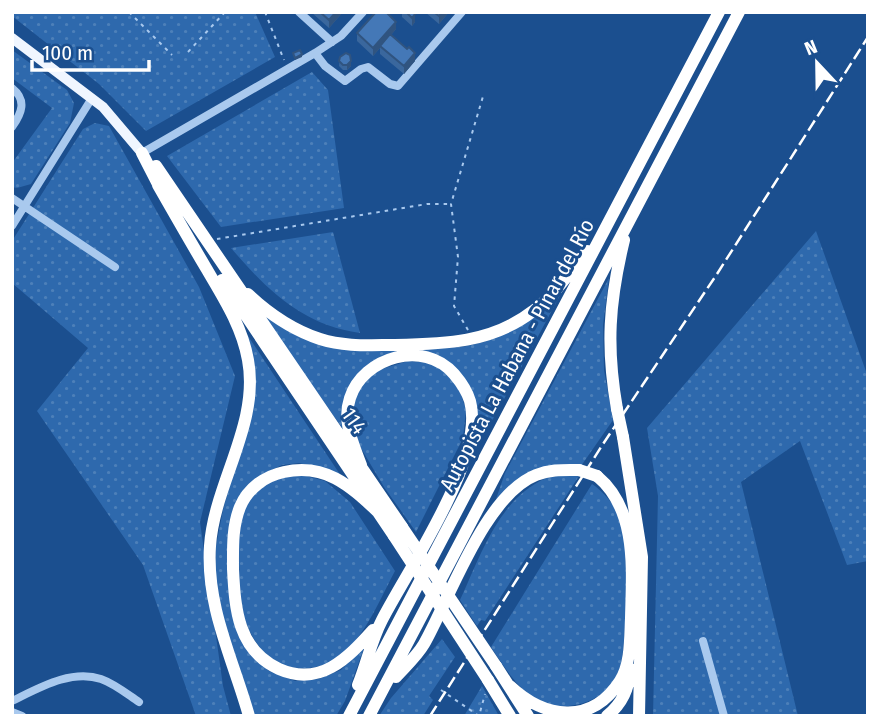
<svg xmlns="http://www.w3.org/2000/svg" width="880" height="728" font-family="'Fira Sans Condensed',sans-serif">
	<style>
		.grass { fill: url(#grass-dots) }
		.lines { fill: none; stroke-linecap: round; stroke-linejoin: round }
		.path { stroke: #a9c9ee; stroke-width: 2; stroke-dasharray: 3.5 5; stroke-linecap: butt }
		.minor { stroke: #a9c9ee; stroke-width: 8 }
		.major { stroke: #f0f6ff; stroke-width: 10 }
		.highway { stroke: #fff; stroke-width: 12 }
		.rail { stroke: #fff; stroke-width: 2.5; stroke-dasharray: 12 5; stroke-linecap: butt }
		.highway-bridge { stroke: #fff; stroke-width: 12 }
		.wall { fill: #3a679d }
		.shaded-wall { fill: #305480 }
		.building { fill: #4478b7; stroke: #305480; stroke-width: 2 }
		.labels { text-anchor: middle; stroke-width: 6; stroke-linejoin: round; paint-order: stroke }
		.street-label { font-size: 21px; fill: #fff; stroke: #1b4f8f }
	</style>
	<defs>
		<pattern id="grass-dots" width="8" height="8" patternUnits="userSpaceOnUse" patternTransform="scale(1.75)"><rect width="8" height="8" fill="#2e69ad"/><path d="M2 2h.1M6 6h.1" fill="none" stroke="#4d80b9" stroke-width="1.8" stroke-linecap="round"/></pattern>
	</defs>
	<rect width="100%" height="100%" fill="#1b4f8f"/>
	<path class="grass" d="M12,12H255L275,57L146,131L99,84L12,16Z
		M12,50L67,90L74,103L70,123L31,184L17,188L12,187V163L52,108L12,78Z
		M312,72L328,90L344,208L221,227L167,156Z
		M95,123L109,126L199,287L235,376L200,522L223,686L231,716H196L143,565L37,411L88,348L12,283V241L83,129Z
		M816,231L868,377V561L847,565L800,441L741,482L798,716H653L658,496L647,428Z
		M333,232L360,333C302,325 267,290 231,248Z
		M609,278L603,325L604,370L613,420L581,466C537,459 525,478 494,505L505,473Z
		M563,290L496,414L471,454L478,417L472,395L424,352L391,353L366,366L343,429L258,309L315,342L434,348L462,347L484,342Z
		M246,333L345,482L324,469L299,463L282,465L261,475L242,492L229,540L249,653L269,671L295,681L319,679L341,670L365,645L345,701L336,716H253L225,628L215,577L216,546L223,510L254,397Z
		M408,361L431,363L444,371L459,388L466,410L463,438L416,532L384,487L355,438L351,419L355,398L365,381L375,371Z
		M299,474L325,481L350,502L395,571C380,599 367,632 344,653C332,664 315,669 300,668C266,667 249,637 241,607C238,594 240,578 239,565C239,541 237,512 255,493C267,481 283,477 299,474Z
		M554,475L579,476L485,621L481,620L477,626L460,600C482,553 500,493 554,475Z
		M592,484C605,493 616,506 621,521C629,542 627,650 619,672C614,685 601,696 589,701C538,720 516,685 491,647Z
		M442,639L455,657L429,696L433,700L423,716H379L391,698Z
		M482,686L499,716H464Z"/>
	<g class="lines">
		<path class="path" d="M129,12L172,55
			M265,12L284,60
			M188,52L225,12
			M217,239L427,204H450
			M468,330L454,306L458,257L451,204L484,93
			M441,690L479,716L485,694"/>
		<path class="minor" d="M299,12L332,42
			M315,53L325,66L345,81L361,69L368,67L390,84L398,86L462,12
			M12,88C27,100 22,113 12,127
			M142,153L315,53L341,36L363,12
			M12,198L115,267
			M12,226L92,98
			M703,641L724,716
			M12,701C39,688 71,669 101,679C115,684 127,694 139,702
			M12,712L22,716"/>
		<path class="major" d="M12,38L103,107L142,153"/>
		<path class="highway" d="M142,153L161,190
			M156,166L402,527
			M158,185C174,213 190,241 206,268C223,297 242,326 248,360C260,424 214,484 210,546C206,607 233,659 249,716
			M222,280L394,536
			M248,294C268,313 293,330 320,339C345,347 370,345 395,345C444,344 492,343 533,311C555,295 570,272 587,251
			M617,409C606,347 609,302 624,240
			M623,437L642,557L639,716
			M373,630C347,659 320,687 279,669C238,650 235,610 233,569C233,548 232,527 240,507C248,488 265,476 284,472C325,463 349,485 377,511
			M496,666L528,716
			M396,677C405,667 417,656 424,644C450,598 485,495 536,475C551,469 564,470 579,470
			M488,680L510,716
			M358,685C367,663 371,641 382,620C408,569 486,458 470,401C467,391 460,381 454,374C424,339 363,357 350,398C342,422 353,443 361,465
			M510,686C544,718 591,726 620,681C631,664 630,638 631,618C632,570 638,510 597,476
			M349,716L719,12
			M369,716L739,12
			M607,716C623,703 628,689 631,669"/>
		<path class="rail" d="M430,716L603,444L717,274L868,37"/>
		<path class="highway-bridge" d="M617,409L623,437
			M579,470L597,476
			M402,527L496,666
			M394,536L488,680"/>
	</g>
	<path class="wall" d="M311,12H343L329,28Z
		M402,12H413L415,22L412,26L402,17Z
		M425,12H449L439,24Z
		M396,29L391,35L415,61L404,74L380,54V48L373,56L357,41V33Z
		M340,57L351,66L347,70H343L339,66Z"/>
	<path class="shaded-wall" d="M336,12H343L329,28V20Z
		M442,12H449L439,24V16Z
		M415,14V22L412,26V18Z
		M396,22V29L381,47L380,46V48L373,56V48Z
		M415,53V61L404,74V66Z
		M302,54V57L295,60V58Z
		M351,61V66L347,70V65Z"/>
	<path class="building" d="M320,12H336L329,20Z
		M376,12H386L396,22L373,48L357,33Z
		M406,12H413L415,14L412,18Z
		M434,12H442L439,16Z
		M390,34L407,49L409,47L415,53L404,66L380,46Z
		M300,50L302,54L295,58L293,53Z
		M346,53L350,55L351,61L347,65H343L339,61L340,57Z"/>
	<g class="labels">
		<g class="street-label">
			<text transform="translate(517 355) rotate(-62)" y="7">Autopista La Habana - Pinar del Río</text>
			<text transform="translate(354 421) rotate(55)" y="7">114</text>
		</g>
	</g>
	<rect width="880" height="728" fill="none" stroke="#ffffff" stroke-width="28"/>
	<g transform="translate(817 63) rotate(338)" stroke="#1b4f8f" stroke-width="5" paint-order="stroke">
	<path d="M0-5L12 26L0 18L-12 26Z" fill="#ffffff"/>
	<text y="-10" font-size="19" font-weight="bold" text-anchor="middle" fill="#ffffff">N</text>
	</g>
	<path d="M32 60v10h117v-10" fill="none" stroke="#ffffff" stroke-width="3.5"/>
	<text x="42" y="60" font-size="21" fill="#ffffff" stroke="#1b4f8f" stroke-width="5" paint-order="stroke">100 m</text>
</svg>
